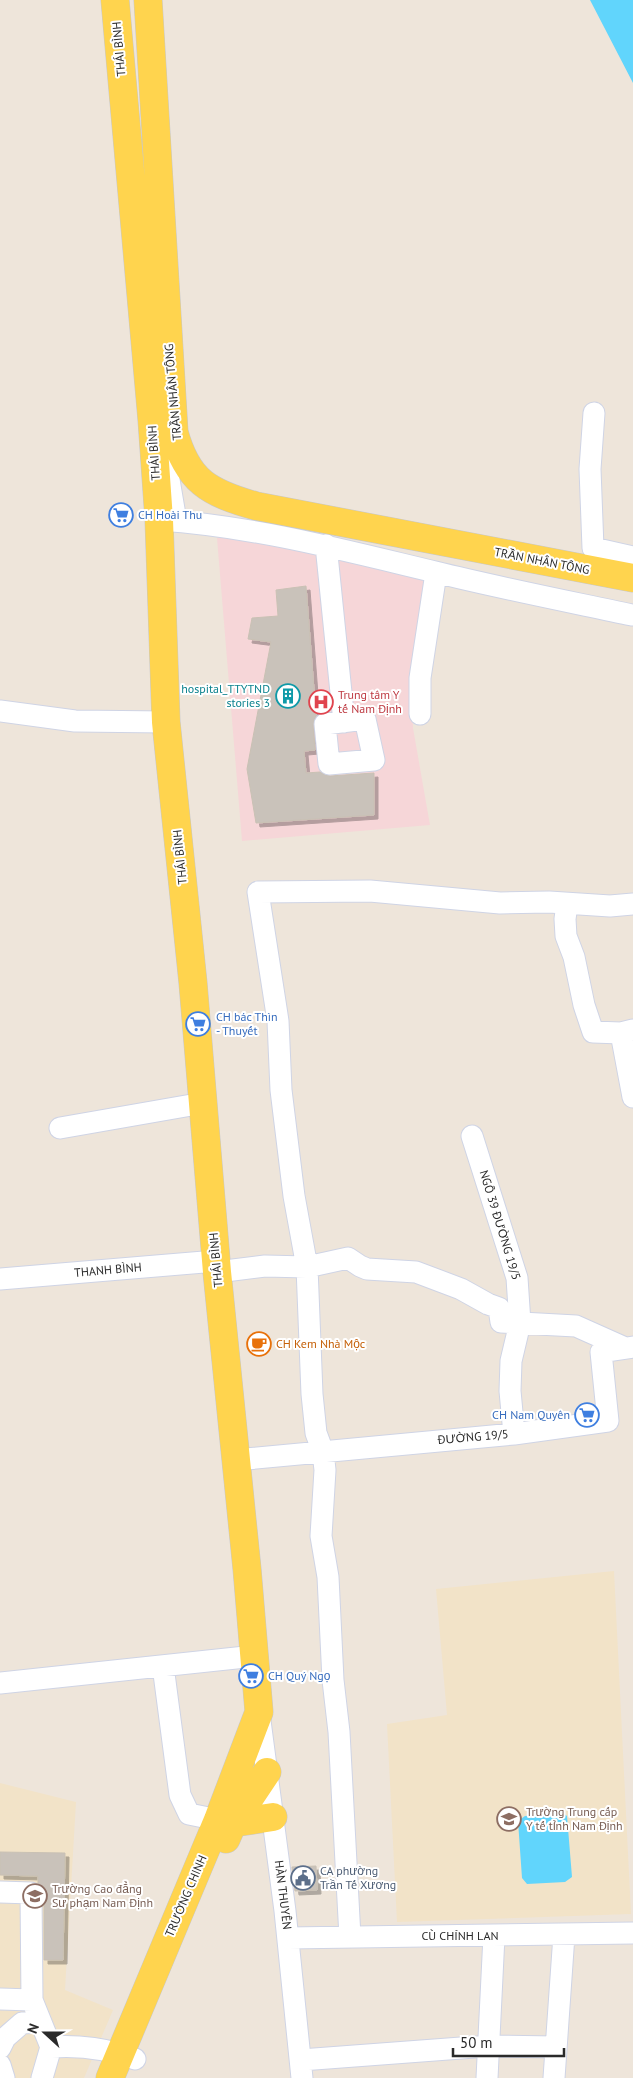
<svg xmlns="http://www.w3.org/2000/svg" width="633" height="2078" font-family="'PT Sans',sans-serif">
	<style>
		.education { fill: #f2e3c8 }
		.medical { fill: #f6d6d8 }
		.water { fill: #61d5fc }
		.building { fill: #c9c2ba; stroke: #c9c1b4; filter: url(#shadow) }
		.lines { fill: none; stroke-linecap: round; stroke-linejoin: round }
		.minor-casing { stroke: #cfd4e5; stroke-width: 23 }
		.major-casing { stroke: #c8c8c8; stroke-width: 29 }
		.minor { stroke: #fff; stroke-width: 21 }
		.major { stroke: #ffd44e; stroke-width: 28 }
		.labels { text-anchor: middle; stroke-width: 4; stroke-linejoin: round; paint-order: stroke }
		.street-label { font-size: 12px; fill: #2a2a2a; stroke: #fff }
		.shop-label { font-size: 12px; fill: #366cbe; stroke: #fff; text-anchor: start }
		.culture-label { font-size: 12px; fill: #0d838f; stroke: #fff; text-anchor: end }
		.health-label { font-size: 12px; fill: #be3a42; stroke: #fff; text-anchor: start }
		.food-label { font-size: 12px; fill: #c56008; stroke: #fff; text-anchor: start }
		.education-label { font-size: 12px; fill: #785e54; stroke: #fff; text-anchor: start }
		.service-label { font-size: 12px; fill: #4e5e75; stroke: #fff; text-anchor: start }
	</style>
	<defs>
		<filter id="shadow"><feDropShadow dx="4" dy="4" stdDeviation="0" flood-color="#0004"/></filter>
	</defs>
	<rect width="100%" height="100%" fill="#eee5da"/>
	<path class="education" d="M614,1571L631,1914L397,1922L387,1724L447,1715L436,1589Z
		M0,1783L76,1802L65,1990L113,2010L84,2078H0Z"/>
	<path class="medical" d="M237,535L430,575L410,677L413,728L430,825L242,841L217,538Z"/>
	<path class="water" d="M590,0H633V83Z
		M552,1813H563L567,1816L572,1877L565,1882L527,1884L522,1878L518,1821L525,1816Z"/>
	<path class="building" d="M306,586L316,716L313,725L315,750L304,751L306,773L320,772L330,776L374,773V815L256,823L247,769L271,642L248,639L252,618L278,616L276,590Z
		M0,1852L65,1853L63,1960H44V1893L38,1883V1876L0,1875Z
		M316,1866L317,1890L295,1891L292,1867Z"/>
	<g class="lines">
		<g class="minor-casing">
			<path id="minor" d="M594,413L590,469L593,548L633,557
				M166,462L176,521
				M159,520C253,526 343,550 435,572C500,588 566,601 632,615
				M326,545L344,722
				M0,711L75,721L166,722
				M420,714V678L436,573
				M365,719L374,760L329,764L325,724Z
				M567,904L565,919L566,936L574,957L584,1005L593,1032L621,1033L633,1030
				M621,1033L633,1097
				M60,1128L203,1103
				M472,1136L517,1278L520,1323L511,1361L510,1391L514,1434
				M217,1272L265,1266L307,1267L348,1258L360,1266L367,1269L416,1272L461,1289L488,1304L499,1308L501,1322L576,1326L623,1347
				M0,1279L216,1261
				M236,1460L514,1434L608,1421L601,1352L633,1347
				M163,1666L180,1795L189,1814L233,1823
				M0,1683L255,1656
				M259,1713L285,1911L302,2078
				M0,1892L31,1893L32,2000L51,2047L42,2078
				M350,1937L339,1732L333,1680L328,1577L321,1536L325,1470L323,1452L316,1433L312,1394L307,1267L294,1196L281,1090L278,1021L258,892L370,891L500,903L549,902L610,906L633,904
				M288,1938L633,1933
				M0,1999L32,2000
				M51,2047C78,2045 109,2049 135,2059
				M0,2048L5,2038L22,2023L40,2022
				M301,2060L488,2046L555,2047
				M0,2065L4,2078
				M487,2078L494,1936
				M554,2078L564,1935"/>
		</g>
		<g class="major-casing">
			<path id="major" d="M148,0L174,432C187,481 209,493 256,506L633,578
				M233,1823L273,1817
				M226,1839L233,1823L267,1772
				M110,2078L218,1820L259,1712L247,1569L217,1272L193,983L166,722L159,520L152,420L115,0"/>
		</g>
		<use href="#minor" class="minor"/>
		<use href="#major" class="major"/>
	</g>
	<defs>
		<g id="supermarket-ring" transform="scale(1.25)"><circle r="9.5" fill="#fff" stroke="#3f7fe0" stroke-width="1.5"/><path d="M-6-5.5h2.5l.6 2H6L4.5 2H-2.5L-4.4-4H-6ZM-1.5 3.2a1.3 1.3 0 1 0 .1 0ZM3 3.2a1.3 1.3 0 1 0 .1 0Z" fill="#3f7fe0"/></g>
		<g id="building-ring" transform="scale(1.25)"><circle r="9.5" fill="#fff" stroke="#0f9aa8" stroke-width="1.5"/><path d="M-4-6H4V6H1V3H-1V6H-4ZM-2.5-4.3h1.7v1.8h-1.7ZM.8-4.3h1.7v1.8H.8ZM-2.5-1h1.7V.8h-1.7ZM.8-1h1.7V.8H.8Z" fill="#0f9aa8"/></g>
		<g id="hospital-ring" transform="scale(1.25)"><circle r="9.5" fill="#fff" stroke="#e0444e" stroke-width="1.5"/><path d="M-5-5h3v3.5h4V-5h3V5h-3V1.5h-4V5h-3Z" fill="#e0444e"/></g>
		<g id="cafe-ring" transform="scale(1.25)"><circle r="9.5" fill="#fff" stroke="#e8710a" stroke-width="1.5"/><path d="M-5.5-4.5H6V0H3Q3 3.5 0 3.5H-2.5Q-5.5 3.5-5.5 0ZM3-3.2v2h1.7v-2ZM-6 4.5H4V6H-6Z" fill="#e8710a"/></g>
		<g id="university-ring" transform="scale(1.25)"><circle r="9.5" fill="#fff" stroke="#8d6e63" stroke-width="1.5"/><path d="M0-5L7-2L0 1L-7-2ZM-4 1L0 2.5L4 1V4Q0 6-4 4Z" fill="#8d6e63"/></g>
		<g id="civic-ring" transform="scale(1.25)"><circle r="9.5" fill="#fff" stroke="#5c6f8a" stroke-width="1.5"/><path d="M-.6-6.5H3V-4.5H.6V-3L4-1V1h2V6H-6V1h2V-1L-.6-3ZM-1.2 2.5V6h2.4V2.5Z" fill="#5c6f8a"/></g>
	</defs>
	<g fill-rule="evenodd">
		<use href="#supermarket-ring" x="121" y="515"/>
		<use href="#building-ring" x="288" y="696"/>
		<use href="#hospital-ring" x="321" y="702"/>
		<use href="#supermarket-ring" x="198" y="1024"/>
		<use href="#cafe-ring" x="259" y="1344"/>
		<use href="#supermarket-ring" x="587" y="1415"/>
		<use href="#supermarket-ring" x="251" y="1676"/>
		<use href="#university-ring" x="509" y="1819"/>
		<use href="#civic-ring" x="303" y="1878"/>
		<use href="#university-ring" x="35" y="1896"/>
	</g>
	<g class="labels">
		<g class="street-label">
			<text transform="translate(119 49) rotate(-95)" y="4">THÁI BÌNH</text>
			<text transform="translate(173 392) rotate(-95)" y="4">TRẦN NHÂN TÔNG</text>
			<text transform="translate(154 453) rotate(-94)" y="4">THÁI BÌNH</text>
			<text transform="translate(542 561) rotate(11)" y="4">TRẦN NHÂN TÔNG</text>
			<text transform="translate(180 857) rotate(-96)" y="4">THÁI BÌNH</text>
			<text transform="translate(500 1225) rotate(73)" y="4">NGÕ 39 ĐƯỜNG 19/5</text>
			<text transform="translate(216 1260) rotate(-95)" y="4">THÁI BÌNH</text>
			<text transform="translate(108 1270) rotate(-5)" y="4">THANH BÌNH</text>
			<text transform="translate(473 1437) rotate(-5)" y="4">ĐƯỜNG 19/5</text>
			<text transform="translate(283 1895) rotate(83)" y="4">HÀN THUYÊN</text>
			<text transform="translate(186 1896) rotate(-67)" y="4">TRƯỜNG CHINH</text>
			<text x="460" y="1940">CÙ CHÍNH LAN</text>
		</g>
		<g class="shop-label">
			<text x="138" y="519">CH Hoài Thu</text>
			<text x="216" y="1021">CH bác Thìn<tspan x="216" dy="14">- Thuyết</tspan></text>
			<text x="570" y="1419" text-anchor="end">CH Nam Quyên</text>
			<text x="268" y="1680">CH Quý Ngọ</text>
		</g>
		<g class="culture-label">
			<text x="270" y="693">hospital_TTYTND<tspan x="270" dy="14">stories 3</tspan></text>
		</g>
		<g class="health-label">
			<text x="338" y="699">Trung tâm Y<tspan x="338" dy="14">tế Nam Định</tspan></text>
		</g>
		<g class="food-label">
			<text x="276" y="1348">CH Kem Nhà Mộc</text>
		</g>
		<g class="education-label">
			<text x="526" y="1816">Trường Trung cấp<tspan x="526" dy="14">Y tế tỉnh Nam Định</tspan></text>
			<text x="52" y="1893">Trường Cao đẳng<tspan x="52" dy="14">Sư phạm Nam Định</tspan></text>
		</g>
		<g class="service-label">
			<text x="320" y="1875">CA phường<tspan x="320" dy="14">Trần Tế Xương</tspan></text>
		</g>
	</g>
	<g transform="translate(45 2033) rotate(291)" stroke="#ffffff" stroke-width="4" paint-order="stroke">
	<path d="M0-4L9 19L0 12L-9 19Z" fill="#2a2a2a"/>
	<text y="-8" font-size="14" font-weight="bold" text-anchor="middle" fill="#2a2a2a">N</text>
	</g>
	<path d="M453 2048v8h111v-8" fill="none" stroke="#2a2a2a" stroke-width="2.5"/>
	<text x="460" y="2048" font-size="15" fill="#2a2a2a" stroke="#ffffff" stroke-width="4" paint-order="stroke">50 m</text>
</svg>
